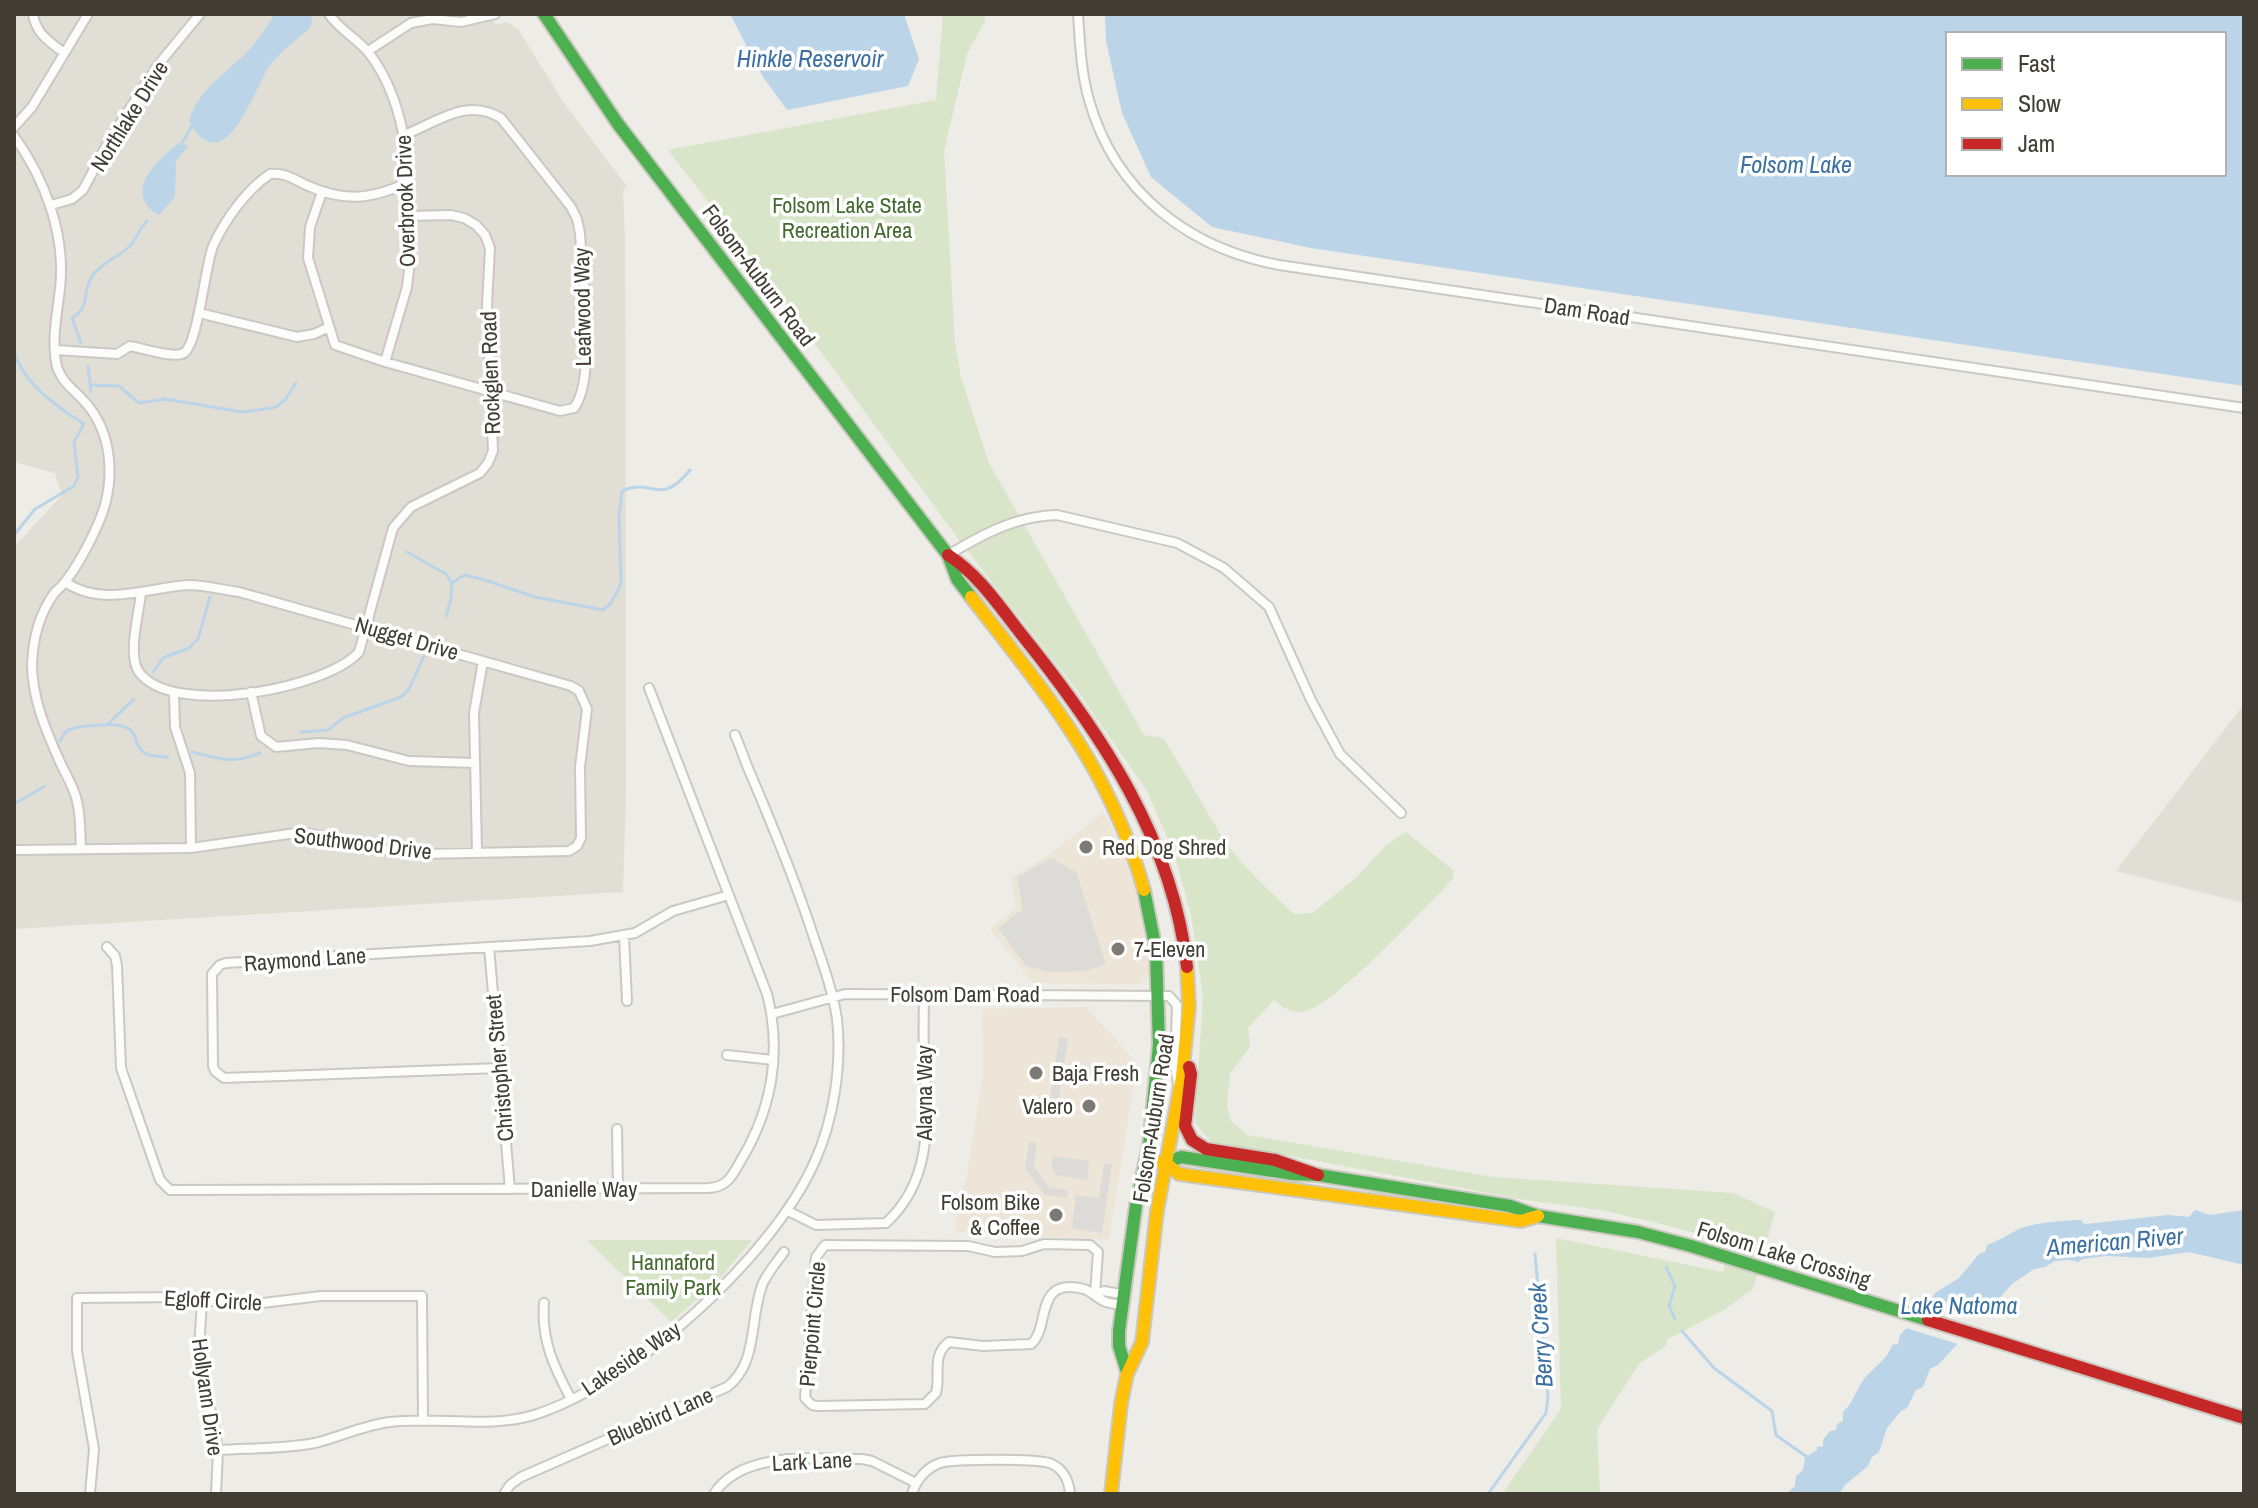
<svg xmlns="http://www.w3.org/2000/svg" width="2258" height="1508" font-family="'Archivo Narrow',sans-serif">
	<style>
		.residential { fill: #e1ded5 }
		.commercial { fill: #ece5d8 }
		.green { fill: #d9e5c9 }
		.parking { fill: #dcdbd7 }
		.water { fill: #bbd4e7; fill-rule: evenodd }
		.pier { fill: #edece7 }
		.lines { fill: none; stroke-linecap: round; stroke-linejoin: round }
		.stream { stroke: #bbd4e7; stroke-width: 3 }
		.street-casing { stroke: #c9c8c3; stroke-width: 12 }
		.fast-casing { stroke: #cbc9bf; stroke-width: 16 }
		.slow-casing { stroke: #cbc9bf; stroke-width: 16 }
		.jam-casing { stroke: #cbc9bf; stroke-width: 16 }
		.street { stroke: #fcfcfb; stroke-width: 8 }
		.fast { stroke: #4caf50; stroke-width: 12 }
		.slow { stroke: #ffc107; stroke-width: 12 }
		.jam { stroke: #c62828; stroke-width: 12 }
		.poi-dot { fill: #7d7a73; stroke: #fff; stroke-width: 3 }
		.labels { text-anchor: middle; stroke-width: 7; stroke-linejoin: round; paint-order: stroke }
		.street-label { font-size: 22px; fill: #413d35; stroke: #fff }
		.park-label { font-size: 22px; fill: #436b2f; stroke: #fff }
		.poi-label { font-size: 22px; fill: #413d35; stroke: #fff; text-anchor: start }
		.water-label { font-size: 24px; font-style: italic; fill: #3b70a0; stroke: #fff }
	</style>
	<rect width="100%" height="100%" fill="#edece7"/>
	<path class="residential" d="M14,14H490L496,25L507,22L518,29L566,106L627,186L623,190L625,242L626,790L623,892L14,929V547L62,495L55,473L14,462Z
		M2244,704V903L2116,871Z"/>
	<path class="commercial" d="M1103,813L1123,849L1138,898L1149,966L1148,978L1139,984L1033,983L990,929L1016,908L1011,877L1050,854Z
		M1086,1007L1137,1063L1109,1240L956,1232L955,1211L966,1181L983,1073L982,1009Z"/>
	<path class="green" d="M943,14H985V21L967,54L944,151L955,344L961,377L989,463L1144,735L1163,738C1184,770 1201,803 1221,835C1241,866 1268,889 1294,914L1312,913L1356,878L1387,844L1406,832L1454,871L1452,880C1427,905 1332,1009 1302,1012C1291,1013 1282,1007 1274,1000L1248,1028L1250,1047L1230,1074L1227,1106L1231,1121L1248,1135L1493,1177L1733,1193L1775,1212L1753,1289L1724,1310L1666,1340L1667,1345L1639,1364L1597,1429L1600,1494H1502L1561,1409L1556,1238L1723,1272L1732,1243L1650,1221L1600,1210L1526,1200L1210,1141L1195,1123L1203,996L1191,915L1175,856L1147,791L1077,690L959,540L760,269L668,150L936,100Z
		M587,1240H752L715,1284L671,1322Z"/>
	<path class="parking" d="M1051,858L1076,872L1106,964L1087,971L1050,972L1026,966L998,928L1023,909L1017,877Z
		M1059,1037L1068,1038L1057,1113L1048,1112Z
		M1029,1142L1037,1143L1034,1167L1049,1187L1068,1190L1067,1198L1045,1195L1025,1169Z
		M1053,1156L1089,1161L1087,1180L1056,1175L1051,1168Z
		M1104,1163L1112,1164L1102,1233L1072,1228L1076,1195L1099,1198Z"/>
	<path class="water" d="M275,14H313L310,28C297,40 279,52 269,67C253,90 224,185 189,121C198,89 227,73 249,50C259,39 267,26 275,14Z
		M730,14H904L919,59L908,86L787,110L763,77Z
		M1105,14H2244V386L1311,248L1212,227L1151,177L1122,113L1106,41ZM1948,34H2224V174H1948Z
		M179,143L188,146L176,162L175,197L159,215C121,193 157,160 179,143Z
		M2195,1210L2210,1215L2244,1210V1265L2189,1252L2148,1258L2106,1256L2083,1259L2078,1262L2070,1260L2055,1261L2045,1267L2034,1269L2012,1284L1939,1364L1930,1369L1923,1387L1916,1390L1907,1408L1901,1411L1887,1428L1879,1452L1872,1457L1868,1466L1845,1485L1839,1494H1786L1795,1486L1796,1476L1803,1470L1805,1458L1817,1450V1447L1823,1446V1440L1830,1431L1836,1430L1837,1424L1843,1421V1412C1853,1403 1856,1390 1864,1379C1873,1368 1889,1358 1892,1345L1898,1344L1900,1335L1922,1313L1935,1293L1959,1278L1979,1254L1985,1252L1987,1245C2001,1240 2007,1235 2019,1229C2031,1223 2068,1220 2082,1220V1223L2086,1224L2168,1215L2189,1217Z"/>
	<path class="pier" d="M1928,1296L1988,1315L1961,1345L1903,1327Z"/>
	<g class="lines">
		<path class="stream" d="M182,143L192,126
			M81,343L72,318C89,308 83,295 90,280C99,263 116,259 129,247C136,240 139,229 147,221
			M14,352C24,384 57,407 84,424L74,442L78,477L74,486L35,509L14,535
			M88,366L91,392
			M90,385L119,386L139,403L165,399L242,412L258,410L276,407L285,400L296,383
			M407,552L446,574L452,583
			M446,616L451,599L452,583L464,575L482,579L535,597L603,610L611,603L621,584L619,514L622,491C653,477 659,508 690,470
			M153,672L163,658L189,648L198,639L210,597
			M108,724L134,699
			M301,732L328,730L343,718L401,697L409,689L424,656
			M60,741C62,737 63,734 67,731C77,725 115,723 125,727C146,736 124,757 168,757
			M192,752C220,759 233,764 260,753
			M14,804L45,786
			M1666,1267L1675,1286L1669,1306L1675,1319
			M1682,1331L1714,1368L1772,1411L1776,1435L1807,1457
			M1488,1494L1546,1413L1548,1397L1535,1254"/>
		<g class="street-casing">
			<path id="street" d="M33,14C36,34 49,41 64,53
				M329,14C339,30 357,38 369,53C415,113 410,198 409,270L407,287L385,362
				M1078,14C1080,43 1081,72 1089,100C1115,192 1188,248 1279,265L2244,408
				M368,51L411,23L432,19L461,22L495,14
				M14,127L32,107L88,14
				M14,136C45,179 66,235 60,289C57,314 51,342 57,367C62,382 73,389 83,400C109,427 114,466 106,501C100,525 80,563 65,582C62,587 56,590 53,595C39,615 33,640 32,664C32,698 46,731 60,762C66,775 74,787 77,801C81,816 80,833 81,849
				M322,192L310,227L308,258L335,345L385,362L560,411L574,408C597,378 582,272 580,233L577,219L571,207L501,118C466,97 438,122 404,135
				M51,205L72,199L83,190L109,141L158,65L200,14
				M199,313L297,337L314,334L329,327
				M56,350L117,354L130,346C142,348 174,359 184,353C198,344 205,266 213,246C225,220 246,190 270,174C283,172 294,179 306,185C344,202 369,200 407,183
				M948,555C983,534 1016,516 1057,515L1177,543L1224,568L1269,607L1311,700L1340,754L1401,813
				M141,593C139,614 127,655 139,672C172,718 326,689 359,652L393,528L411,507L480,473L488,463L493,451L487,305L490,248L485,235L476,225L464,218L451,215L408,216
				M251,692L261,736L276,747L319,743L347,745L409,761L475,763
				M174,694L175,727L190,773L191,848
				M17,850L191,848L303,832L377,849L419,854L569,851L577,846L581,838L580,767L587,709L579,691L571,686L239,592C223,590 205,585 189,585C148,587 103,608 65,582
				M477,852L474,713L483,661
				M624,936L627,1001
				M107,947L115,956L117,965L121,1068L160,1180L170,1190L709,1188C727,1187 732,1176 740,1162C772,1110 782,1052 767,994L649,688
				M489,947L510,1189
				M772,1014L845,994L1169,996L1177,1005L1175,1067L1178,1083
				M727,1055L773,1060
				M499,1068L224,1078L215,1071L213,1066L212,974L220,965L226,963L590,941L635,933L673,911L729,895
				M617,1129L618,1189
				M788,1211L816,1225L886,1223C937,1176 926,1111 924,1049C923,1031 924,1012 924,994
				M1095,1294L1098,1252L1090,1245L1044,1244L1022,1251L995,1252L968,1246L825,1245L816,1257L805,1398L812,1405L818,1406L925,1404L936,1393C941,1375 931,1355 949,1342L983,1346L1031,1344C1051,1328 1033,1276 1084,1289C1092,1292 1098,1299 1106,1302C1111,1304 1118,1304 1124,1305
				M1095,1294L1104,1291L1126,1295
				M202,1300L199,1350L218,1450L216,1494
				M544,1303C541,1340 554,1367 571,1399
				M218,1450C250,1448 284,1449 315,1443C340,1437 364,1425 390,1422C437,1416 489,1429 534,1415C633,1384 774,1255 815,1161C834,1119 842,1064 837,1019C833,992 823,964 814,938C796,882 774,829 751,775C745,762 741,748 735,735
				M90,1494L94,1449L77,1351V1298L183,1297L245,1305L321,1296H422L423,1421
				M504,1494L510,1485L521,1477L727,1387C759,1363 749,1317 763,1283C768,1272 777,1262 784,1252
				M714,1494C742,1450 817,1459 862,1459L872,1461L916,1483
				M912,1494C916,1480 926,1468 940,1463C953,1459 1040,1458 1052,1464C1064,1470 1069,1481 1070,1494"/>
		</g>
		<g class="fast-casing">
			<path id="fast" d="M544,14L618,124L948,555L957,579L971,597
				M1166,1163L1181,1157L1293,1174L1318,1175L1510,1206L1538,1216L1638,1232L1691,1246L1928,1320
				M1127,1372L1119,1346V1331L1136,1205L1149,1145L1159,1045L1156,950L1144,890"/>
		</g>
		<g class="slow-casing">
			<path id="slow" d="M971,597C1047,695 1110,768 1144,890
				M1147,1160L1166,1163L1179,1174L1521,1221L1538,1216
				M1111,1494L1121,1404L1127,1374L1142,1342L1157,1211L1182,1077L1189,1007L1187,967"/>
		</g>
		<g class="jam-casing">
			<path id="jam" d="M948,555C979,575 999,606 1022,635C1100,732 1173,839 1187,967
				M1189,1067L1191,1074L1185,1126L1192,1140L1206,1149L1275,1160L1318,1175
				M1928,1320L2244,1418"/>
		</g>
		<use href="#street" class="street"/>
		<use href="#fast" class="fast"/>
		<use href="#slow" class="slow"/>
		<use href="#jam" class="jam"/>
	</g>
	<g class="poi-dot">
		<circle cx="1086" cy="847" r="8"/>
		<circle cx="1118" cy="949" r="8"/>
		<circle cx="1036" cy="1073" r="8"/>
		<circle cx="1089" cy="1106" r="8"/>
		<circle cx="1056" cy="1215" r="8"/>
	</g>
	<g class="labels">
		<g class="street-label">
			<text transform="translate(129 116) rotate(-58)" y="8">Northlake Drive</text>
			<text transform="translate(405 201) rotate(-92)" y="8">Overbrook Drive</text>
			<text transform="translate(759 275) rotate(53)" y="8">Folsom-Auburn Road</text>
			<text transform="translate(582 307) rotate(-91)" y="8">Leafwood Way</text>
			<text transform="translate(1587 311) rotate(9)" y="8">Dam Road</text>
			<text transform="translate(490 373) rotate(-92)" y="8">Rockglen Road</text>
			<text transform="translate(407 638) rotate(16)" y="8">Nugget Drive</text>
			<text transform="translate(363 843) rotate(7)" y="8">Southwood Drive</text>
			<text transform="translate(305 959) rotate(-4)" y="8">Raymond Lane</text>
			<text x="965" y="1002">Folsom Dam Road</text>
			<text transform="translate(499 1068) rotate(-95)" y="8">Christopher Street</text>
			<text transform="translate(924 1093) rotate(-90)" y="8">Alayna Way</text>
			<text transform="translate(1153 1118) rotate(-81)" y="8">Folsom-Auburn Road</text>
			<text x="584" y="1197">Danielle Way</text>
			<text transform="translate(1784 1254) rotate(17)" y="8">Folsom Lake Crossing</text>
			<text transform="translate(213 1300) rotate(3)" y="8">Egloff Circle</text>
			<text transform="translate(812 1324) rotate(-85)" y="8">Pierpoint Circle</text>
			<text transform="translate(631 1358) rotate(-34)" y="8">Lakeside Way</text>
			<text transform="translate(208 1397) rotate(82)" y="8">Hollyann Drive</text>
			<text transform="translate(660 1416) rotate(-24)" y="8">Bluebird Lane</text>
			<text transform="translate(812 1461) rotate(-3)" y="8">Lark Lane</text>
		</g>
		<g class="park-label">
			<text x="847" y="213">Folsom Lake State<tspan x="847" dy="25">Recreation Area</tspan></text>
			<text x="673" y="1270">Hannaford<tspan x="673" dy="25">Family Park</tspan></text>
		</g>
		<g class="poi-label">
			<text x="1102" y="855">Red Dog Shred</text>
			<text x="1134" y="957">7-Eleven</text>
			<text x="1052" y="1081">Baja Fresh</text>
			<text x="1073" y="1114" text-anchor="end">Valero</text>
			<text x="1040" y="1210" text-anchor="end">Folsom Bike<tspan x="1040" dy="25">&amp; Coffee</tspan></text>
		</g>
		<g class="water-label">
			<text x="810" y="67">Hinkle Reservoir</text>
			<text x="1796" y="173">Folsom Lake</text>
			<text transform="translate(2115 1242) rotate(-5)" y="8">American River</text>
			<text x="1959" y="1314">Lake Natoma</text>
			<text transform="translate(1541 1335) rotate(-94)" y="8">Berry Creek</text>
		</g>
	</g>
	<rect width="2258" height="1508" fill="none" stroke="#413d35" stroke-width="32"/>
	<rect x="1946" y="32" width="280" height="144" fill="#ffffff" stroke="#b3b1ae" stroke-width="2"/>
	<rect x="1962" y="58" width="40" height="12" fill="#4caf50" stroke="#b3b1ae" stroke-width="2"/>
	<text x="2018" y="72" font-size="24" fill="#413d35">Fast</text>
	<rect x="1962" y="98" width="40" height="12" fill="#ffc107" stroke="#b3b1ae" stroke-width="2"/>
	<text x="2018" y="112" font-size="24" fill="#413d35">Slow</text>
	<rect x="1962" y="138" width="40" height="12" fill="#c62828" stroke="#b3b1ae" stroke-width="2"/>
	<text x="2018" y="152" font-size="24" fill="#413d35">Jam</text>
</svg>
